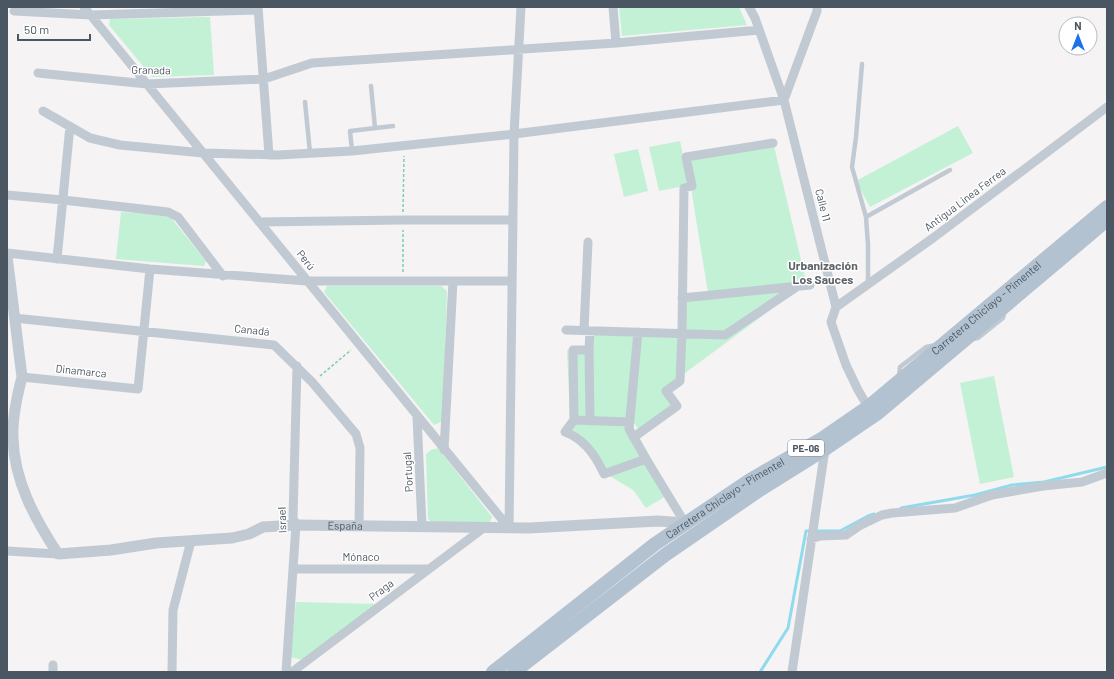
<svg xmlns="http://www.w3.org/2000/svg" width="1114" height="679" font-family="Barlow,sans-serif">
	<style>
		.green { fill: #c3f1d5 }
		.lines { fill: none; stroke-linecap: round; stroke-linejoin: round }
		.stream { stroke: #90daee; stroke-width: 3 }
		.path { stroke: #7ad0a6; stroke-width: 1.5; stroke-dasharray: 3 2; stroke-linecap: butt }
		.service { stroke: #c1cad2; stroke-width: 4.5 }
		.minor { stroke: #c1cad2; stroke-width: 9 }
		.tertiary { stroke: #c1cad2; stroke-width: 11 }
		.primary { stroke: #b3c2d1; stroke-width: 14 }
		.labels { text-anchor: middle; stroke-width: 3; stroke-linejoin: round; paint-order: stroke }
		.shield { fill: #fff; stroke: #808990; stroke-width: 1 }
		.shield-label { font-size: 10px; font-weight: bold; fill: #4a5661 }
		.street-label { font-size: 11px; fill: #4a5661; stroke: #fff }
		.neighbourhood-label { font-size: 12px; font-weight: bold; fill: #5f6368; stroke: #fff }
	</style>
	<rect width="100%" height="100%" fill="#f5f3f3"/>
	<path class="green" d="M619,7H739L747,25L622,36Z
		M210,17L214,75L152,77L109,25L110,19Z
		M958,126L973,153L870,207L856,181Z
		M680,141L689,185L659,191L649,147Z
		M774,146L806,281L708,293L686,157Z
		M638,149L648,191L624,197L614,154Z
		M121,212L167,215L172,219L206,261L204,266L116,259Z
		M327,286H441L447,291L443,421L434,425L324,292Z
		M785,290L792,294L662,390L673,406L639,431L632,419H570L567,350H593L594,334L684,337L685,300Z
		M994,376L1014,477L980,484L960,383Z
		M569,423H631L671,493L646,508L633,490L608,475L569,430Z
		M438,448L492,517L490,522L486,525L431,522L428,519L426,454L431,450Z
		M296,602L377,604L303,660L290,657Z"/>
	<g class="lines">
		<path class="stream" d="M901,508L975,495L1012,485L1044,482L1107,467
			M760,672L788,628L806,531H840L868,516L874,514"/>
		<path class="path" d="M403,212L404,156
			M403,272V230
			M320,376L351,350"/>
		<path class="service" d="M862,64L856,137L852,167L866,217L868,245V284
			M371,86L375,128
			M305,102L310,153
			M352,151L350,131L393,126
			M866,217L950,170
			M972,339L978,338L1003,318L1005,310
			M899,376L900,367L926,347L936,345"/>
		<path class="minor" d="M84,7L509,528
			M258,7L269,155
			M613,7L616,43
			M749,7L755,18L784,100L836,307L831,322L846,365L858,390L868,407
			M14,11L91,15L258,10
			M38,73L147,84L264,79L312,63L616,43L759,30
			M43,111L90,138L120,145L203,153L278,155L352,151L514,134L784,100L817,11V7
			M7,195L63,200L168,212L178,217L223,276
			M259,222L403,220H513
			M7,253L150,269L307,281H512
			M57,259L70,126
			M682,298L810,285
			M836,307L933,238L1107,107
			M14,318L274,345L312,382L356,434L360,448L359,526
			M566,330L725,335L798,286
			M584,330L588,242
			M590,331L589,350H573L574,420L565,432C585,439 596,456 604,474L646,459
			M638,332L629,429L646,459L685,523
			M589,350L590,421
			M22,377L138,389L150,269
			M417,417L422,526
			M574,420L630,422
			M634,437L677,406L666,391L680,381L682,333L684,188L692,186L686,157L773,143
			M444,450L453,281
			M509,528L514,134L521,7
			M811,539L820,536L846,535L859,526L882,515L892,513L955,508L992,495L1043,486L1082,482L1107,473
			M7,551L58,554
			M293,569H429
			M53,665V672
			M172,672L173,610L191,541
			M286,672L296,525L293,518L297,366
			M292,672L485,527
			M792,672L825,449"/>
		<path class="tertiary" id="s1" d="M7,256L22,377C17,396 12,418 13,438C14,481 35,519 58,554L111,550L156,543L232,538L249,534L263,527L296,525L529,528L658,521L685,523"/>
		<g class="primary">
			<path id="s2" d="M493,672L655,544L750,480L823,438L868,407L1107,207"/>
			<path d="M514,672L665,555L758,491L825,449L878,413L1107,220"/>
		</g>
	</g>
	<g class="labels">
		<rect class="shield" x="788" y="440" width="36" height="16" rx="3"/>
		<g class="shield-label">
			<text x="806" y="452">PE-06</text>
		</g>
		<g class="street-label">
			<text transform="translate(151 70) rotate(1)" y="4">Granada</text>
			<text transform="translate(965 199) rotate(-37)" y="4">Antigua Linea Ferrea</text>
			<text transform="translate(823 205) rotate(76)" y="4">Calle 11</text>
			<text transform="translate(306 260) rotate(51)" y="4">Perú</text>
			<text dy="4" stroke="none"><textPath href="#s2" startOffset="614">Carretera Chiclayo - Pimentel</textPath></text>
			<text transform="translate(252 330) rotate(6)" y="4">Canadá</text>
			<text transform="translate(81 371) rotate(6)" y="4">Dinamarca</text>
			<text transform="translate(408 472) rotate(-93)" y="4">Portugal</text>
			<text dy="4" stroke="none"><textPath href="#s2" startOffset="290">Carretera Chiclayo - Pimentel</textPath></text>
			<text transform="translate(282 520) rotate(-92)" y="4">Israel</text>
			<text dy="4" stroke="none"><textPath href="#s1" startOffset="600">España</textPath></text>
			<text x="361" y="561">Mónaco</text>
			<text transform="translate(381 590) rotate(-37)" y="4">Praga</text>
		</g>
		<g class="neighbourhood-label">
			<text x="823" y="270">Urbanización<tspan x="823" dy="14">Los Sauces</tspan></text>
		</g>
	</g>
	<rect width="1114" height="679" fill="none" stroke="#4a5661" stroke-width="16"/>
	<g transform="translate(1078 36)"><circle r="19" fill="#ffffff" stroke="#b7bbc0"/>
	<path d="M0-3L7 15L0 10L-7 15Z" fill="#1a73e8"/>
	<text y="-6" font-size="11" font-weight="bold" text-anchor="middle" fill="#4a5661">N</text>
	</g>
	<path d="M18 34v6h72v-6" fill="none" stroke="#4a5661" stroke-width="2"/>
	<text x="24" y="34" font-size="12" fill="#4a5661" stroke="#ffffff" stroke-width="3" paint-order="stroke">50 m</text>
</svg>
